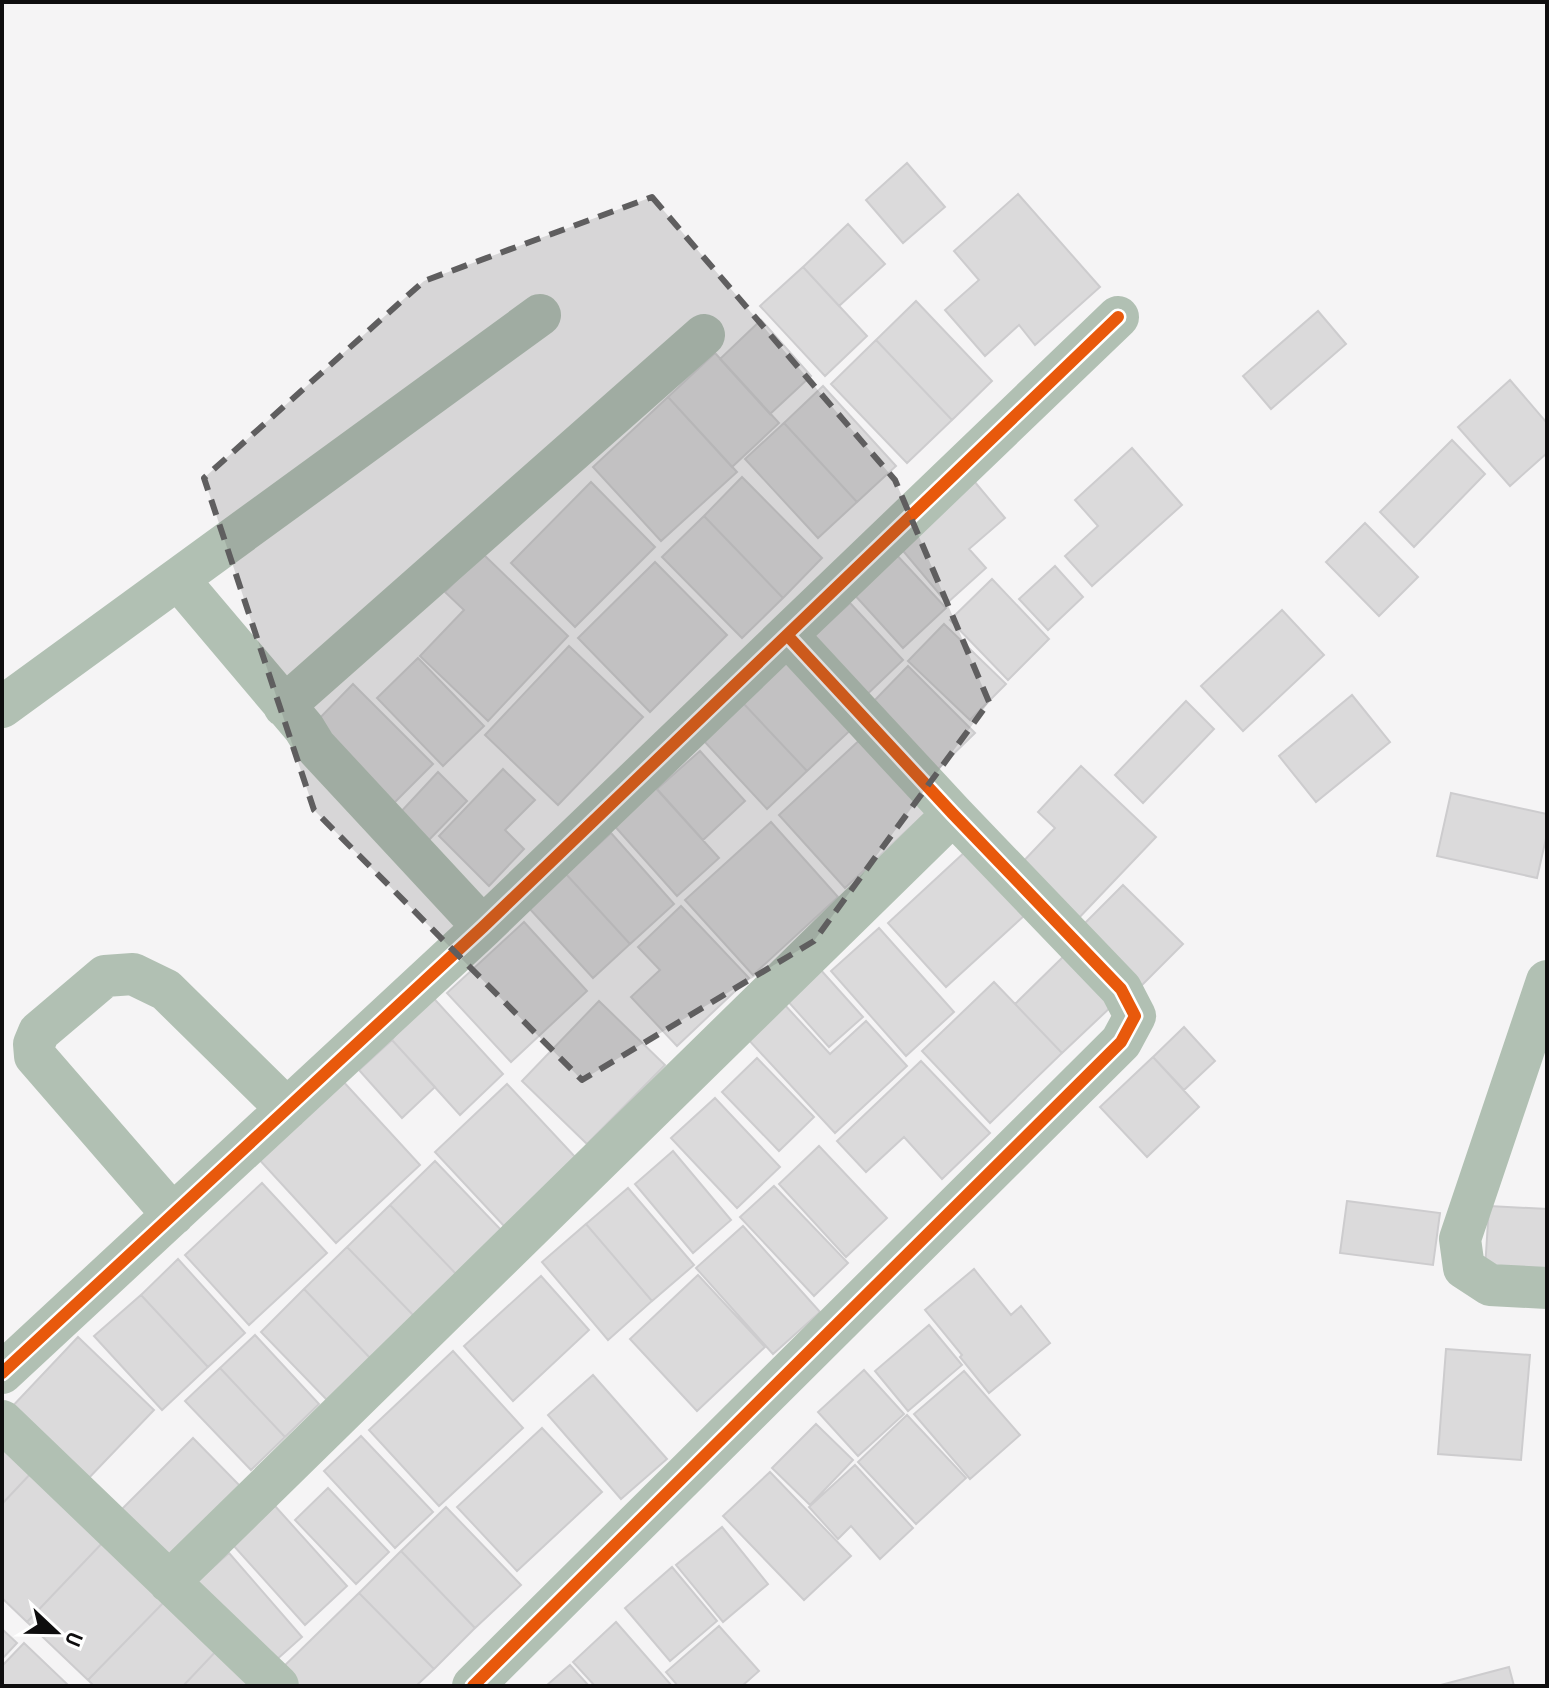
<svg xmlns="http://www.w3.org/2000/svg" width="1549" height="1688" font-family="'Archivo Narrow',sans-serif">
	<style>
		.building { fill: #dbdadb; stroke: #cdccce; stroke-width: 2 }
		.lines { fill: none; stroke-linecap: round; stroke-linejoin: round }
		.minor { stroke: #b1c0b3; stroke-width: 42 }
		.cycleway-casing { stroke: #fff; stroke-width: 17 }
		.cycleway { stroke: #e8590c; stroke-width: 12 }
		.marked { fill: #5f5e5f; fill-opacity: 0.2; stroke: #5f5e5f; stroke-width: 6; stroke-dasharray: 16 10; stroke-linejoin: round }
	</style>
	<rect width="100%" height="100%" fill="#f5f4f5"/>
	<path class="building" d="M907,163L945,207L903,243L866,200Z
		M1018,194L1100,287L1035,345L1019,325L985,356L945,310L979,280L954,251Z
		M848,224L885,264L839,306L803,267Z
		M803,267L867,336L825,376L760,306Z
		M916,301L992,381L952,420L876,340Z
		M1318,311L1346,344L1271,409L1243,376Z
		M761,320L811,376L770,414L720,359Z
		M876,340L952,420L907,463L831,384Z
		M715,353L779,423L732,467L668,397Z
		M1510,380L1547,423V453L1510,486L1458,427Z
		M823,386L896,466L857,502L784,423Z
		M668,397L737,472L661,541L593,467Z
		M784,423L857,502L818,538L745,459Z
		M1452,440L1485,474L1414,547L1380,512Z
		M1132,448L1182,505L1092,586L1065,556L1098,526L1075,500Z
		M742,477L822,558L783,598L704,516Z
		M974,481L1005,518L969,549L986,568L947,603L899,546Z
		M591,482L655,547L575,627L511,563Z
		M704,516L783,598L742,638L662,557Z
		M1365,523L1418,577L1379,616L1326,562Z
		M893,551L946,608L903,648L851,591Z
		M482,553L568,636L488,721L420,656L464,610L445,592Z
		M655,562L727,635L650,712L578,638Z
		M1055,566L1083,597L1048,630L1019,599Z
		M992,579L1049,639L1008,680L950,620Z
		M850,603L903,660L859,702L805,644Z
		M1282,610L1324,655L1243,731L1201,686Z
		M944,624L1006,684L970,720L908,661Z
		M569,646L643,717L558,805L485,735Z
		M795,654L859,722L807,771L743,703Z
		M418,658L484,726L443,766L377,698Z
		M908,666L975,733L938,769L872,703Z
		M353,684L433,764L390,807L311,727Z
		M1352,695L1390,742L1316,802L1279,756Z
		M1186,701L1214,729L1143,803L1115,775Z
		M743,703L807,771L767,809L704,741Z
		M864,736L931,808L845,888L779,815Z
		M700,751L745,801L703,840L657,789Z
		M1081,766L1156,837L1074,923L1017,868L1055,828L1038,812Z
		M503,769L535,800L505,830L524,849L489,886L439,836Z
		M438,772L467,801L425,844L397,816Z
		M652,784L719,858L677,896L611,822Z
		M1451,793L1547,814V834L1537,878L1437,856Z
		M771,822L838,897L753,975L685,900Z
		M611,833L674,904L630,944L566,874Z
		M966,851L1025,915L946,987L888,923Z
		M566,874L630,944L593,978L529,908Z
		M1123,885L1183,944L1136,991L1076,932Z
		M681,906L749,978L677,1046L631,997L660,970L638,947Z
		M524,922L587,991L511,1062L447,993Z
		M879,928L954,1012L906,1056L831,971Z
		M1067,953L1114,1004L1062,1053L1015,1004Z
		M819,968L863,1017L829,1047L785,998Z
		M994,982L1062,1053L990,1123L922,1051Z
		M427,991L503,1074L460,1115L392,1040Z
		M599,1001L665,1065L587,1144L522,1081Z
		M783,1003L830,1054L866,1021L907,1066L835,1133L746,1037Z
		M1184,1027L1215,1061L1184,1090L1153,1057Z
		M392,1040L435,1087L402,1118L359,1070Z
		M1153,1057L1199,1107L1147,1157L1100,1107Z
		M757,1058L814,1117L779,1151L722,1092Z
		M921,1061L990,1133L942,1179L904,1137L866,1172L837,1141Z
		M340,1078L420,1165L336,1243L256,1156Z
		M507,1084L577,1159L505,1227L435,1152Z
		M715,1098L780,1167L737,1208L671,1138Z
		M819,1146L887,1218L846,1257L779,1184Z
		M673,1151L731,1220L693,1253L635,1184Z
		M435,1161L503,1232L458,1276L390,1205Z
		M262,1183L327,1253L249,1325L185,1255Z
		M774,1186L848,1263L814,1296L740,1217Z
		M628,1188L694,1265L652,1301L586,1224Z
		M1347,1201L1440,1213L1433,1265L1340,1253Z
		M390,1205L458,1276L415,1317L347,1247Z
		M1489,1206L1547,1209V1273L1485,1269Z
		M586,1224L652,1301L608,1340L542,1262Z
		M743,1226L820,1312L773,1354L696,1268Z
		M347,1247L415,1317L372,1360L304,1289Z
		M178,1259L245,1333L208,1367L141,1295Z
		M974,1269L1011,1315L1021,1306L1050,1343L989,1393L960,1357L962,1355L925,1310Z
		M698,1275L765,1347L697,1411L630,1339Z
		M541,1276L589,1330L513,1401L464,1346Z
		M304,1289L372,1360L329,1402L261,1332Z
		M141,1295L208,1367L162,1410L94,1336Z
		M929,1325L962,1365L908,1411L875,1371Z
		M255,1335L319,1404L285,1437L220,1368Z
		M78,1337L154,1410L84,1483L8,1411Z
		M1446,1349L1530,1355L1521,1460L1438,1454Z
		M453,1351L523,1428L439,1506L369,1430Z
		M220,1368L285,1437L251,1470L185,1401Z
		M864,1370L904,1414L858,1456L818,1412Z
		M964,1371L1020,1435L970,1479L914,1414Z
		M593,1375L667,1459L621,1499L548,1415Z
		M907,1415L966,1478L916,1524L858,1462Z
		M816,1424L853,1460L810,1505L772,1468Z
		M542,1428L602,1492L517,1571L457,1507Z
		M2,1436L35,1469L2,1504Z
		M361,1436L433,1512L395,1548L324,1471Z
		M193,1438L243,1489L165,1567L115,1516Z
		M855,1465L913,1528L880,1559L851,1526L838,1539L809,1507Z
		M35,1469L107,1538L27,1622L2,1598V1504Z
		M770,1472L851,1556L804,1600L723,1516Z
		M328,1488L389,1552L356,1584L295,1520Z
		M275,1506L347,1586L305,1625L233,1545Z
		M446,1507L521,1585L475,1628L401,1551Z
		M722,1527L768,1584L723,1622L676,1565Z
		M107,1538L168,1598L88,1680L27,1622Z
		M401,1551L475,1628L434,1669L359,1593Z
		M229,1553L302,1637L266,1669L193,1585Z
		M672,1567L717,1621L670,1661L625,1608Z
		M359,1593L434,1669L416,1686H292L278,1672Z
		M168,1598L220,1647L183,1686H94L88,1680Z
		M616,1622L672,1686H595L573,1662Z
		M719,1626L759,1671L742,1686H678L666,1672Z
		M2,1629L17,1643L2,1659Z
		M24,1643L69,1686H2V1666Z
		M220,1647L260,1686H183Z
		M570,1665L589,1686H546Z
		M1509,1667L1514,1686H1437Z"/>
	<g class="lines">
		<path class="minor" d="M178,579L304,728L315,746L483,927
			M284,706L704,335
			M2,707L540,315
			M1547,981L1460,1239L1464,1268L1490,1285L1547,1288
			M173,1215L35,1056L34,1044L39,1032L105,976L133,974L166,990L287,1109
			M2,1373L483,927L1118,317
			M2,1421L278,1686
			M169,1582L953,814
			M473,1686L1121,1042L1135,1016L1121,989L953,814L787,635"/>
		<g class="cycleway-casing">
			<path id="cycleway" d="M2,1373L483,927L1118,317
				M473,1686L1121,1042L1135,1016L1121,989L953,814L787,635"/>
		</g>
		<use href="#cycleway" class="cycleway"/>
	</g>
	<path class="marked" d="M652,197L895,480L989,702L814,941L582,1080L314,810L204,478L424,281Z"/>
	<rect width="1549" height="1688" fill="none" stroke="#0e0d0e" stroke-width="8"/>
	<g transform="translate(56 1632) rotate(112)" stroke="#ffffff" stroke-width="6" paint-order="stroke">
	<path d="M0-6L14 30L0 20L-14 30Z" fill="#0e0d0e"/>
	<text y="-12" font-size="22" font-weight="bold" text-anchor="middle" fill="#0e0d0e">U</text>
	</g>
</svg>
